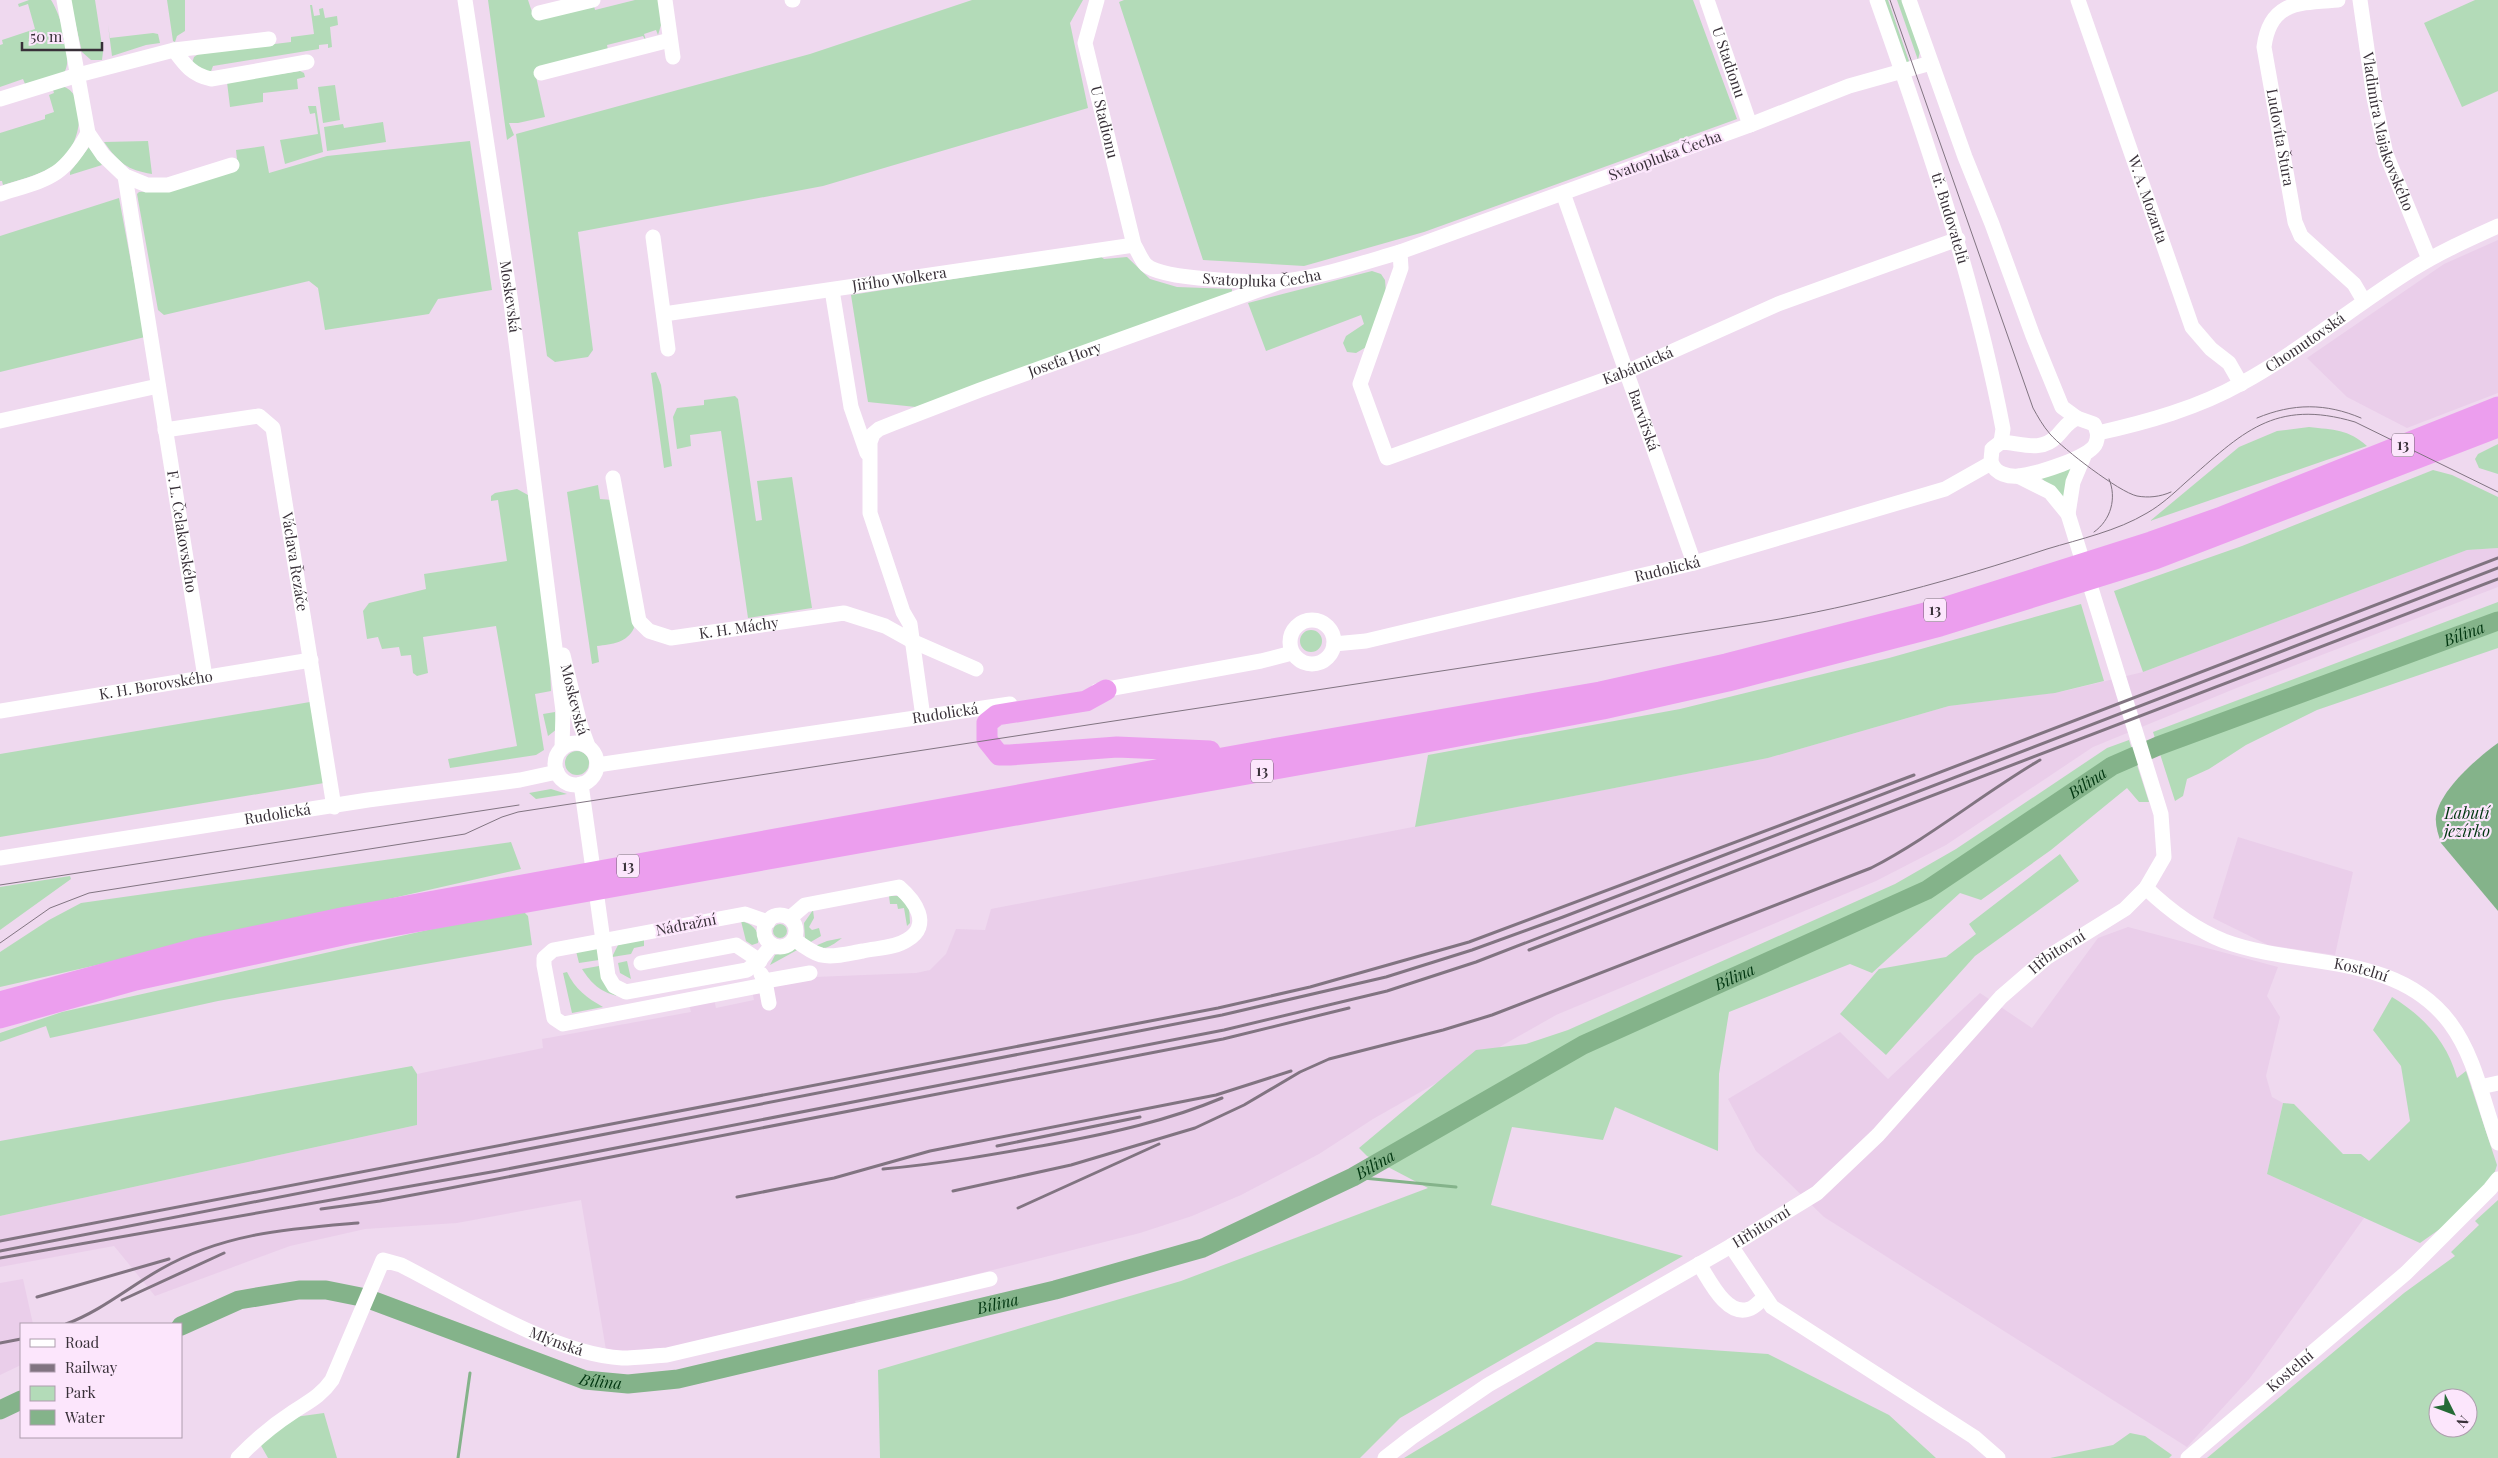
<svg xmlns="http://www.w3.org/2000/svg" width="2498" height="1458" font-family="'Playfair Display',serif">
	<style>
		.built { fill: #eaceea }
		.green { fill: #b3dbb8; fill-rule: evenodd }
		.water { fill: #84b38a }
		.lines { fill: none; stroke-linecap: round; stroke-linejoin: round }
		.stream { stroke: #84b38a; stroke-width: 3 }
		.river { stroke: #84b38a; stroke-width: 19 }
		.minor { stroke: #fff; stroke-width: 15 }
		.highway { stroke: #ec9eee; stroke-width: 21 }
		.tram { stroke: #817481; stroke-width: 1 }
		.rail { stroke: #817481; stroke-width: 3 }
		.labels { text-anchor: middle; stroke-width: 4.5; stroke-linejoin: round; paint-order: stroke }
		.shield { fill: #fce6fc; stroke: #736773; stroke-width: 1 }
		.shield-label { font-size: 14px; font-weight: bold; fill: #383038 }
		.street-label { font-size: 15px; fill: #383038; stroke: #fce6fc }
		.water-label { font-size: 16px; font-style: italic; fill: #003610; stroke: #fce6fc }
	</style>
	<rect width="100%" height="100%" fill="#efd9ef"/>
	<path class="built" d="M2498,240V393L2407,428L2347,397L2307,358L2444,264Z
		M2498,548V587L2239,687L2093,747L1946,845L1876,881L1556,1015L1373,1119L1319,1154L1241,1195L1192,1216L1140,1233L953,1280L855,1301L856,1305L667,1348L625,1351L606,1350L581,1200L457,1223L365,1229L290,1246L155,1296L114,1246L0,1267V1216L417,1125V1074L543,1048L542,1039L691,1012L689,1004L714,999L716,1008L754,1000L752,991L814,977L916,973L930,970L946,954L956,929L985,930L991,909L1768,758L1949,706L2060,692L2143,672L2467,550Z
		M2238,837L2353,872L2335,955L2268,945L2213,918Z
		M2128,927L2278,967L2267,996L2280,1017L2266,1076L2272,1097L2283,1103L2267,1174L2364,1218L2250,1378L2187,1447L1824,1217L1756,1151L1728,1099L1840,1032L1888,1079L1980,993L2032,1028L2098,938Z
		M23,1279L33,1324H21V1365L0,1375V1283Z"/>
	<path class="green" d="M29,0H51C60,13 75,60 63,74L25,84L23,79L0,87V45L3,44L2,40L35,29L28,4L19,7L18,4Z
		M70,0H95L103,52L102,60H91L82,52Z
		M167,0H185V31L177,36L175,42L173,41Z
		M488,0H528L533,15L593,2L595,10L635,0H659L661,25L658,35L656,30L644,34L647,43L643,36L607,45L609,55L535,72L545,117L518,123H509L514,135L507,140Z
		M972,0H1083L1070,23L1088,108L823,186L578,232L593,350L588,357L555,362L547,356L516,134L810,54Z
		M1124,0H1693L1737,119L1424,232L1304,266L1203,260L1119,2Z
		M1882,0H1888L1910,64L1905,63Z
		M1897,0H1902L1920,51L1918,60Z
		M2475,0H2498V91L2462,107L2424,23Z
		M310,5H312L314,16L320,15L319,9L323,8L325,18L337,16L338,25L330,27L332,47L328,48V44L319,45V49L213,66L210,74L192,63L194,57L200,53L291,42V37L314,34Z
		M108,25L110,38L153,33L158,34L160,43L146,45L112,56Z
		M300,71L304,73L305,77L297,79L298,89L263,93V102L230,107L227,82Z
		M335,85L340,120L323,123L318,87Z
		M62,86C91,95 79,148 60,162C43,174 23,179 3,185L2,181H0V133L45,119V115L54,112L49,95L54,93L52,87Z
		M308,106H316L323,152L285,164L280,140L318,134L315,113L310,114Z
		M383,122L386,142L327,151L324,127L343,124L344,128Z
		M148,141L152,174C127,170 119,163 104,142Z
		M470,141L492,290L438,299L429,314L325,330L318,288L309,281L164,315L158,310L137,194L139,192L165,190L238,169L236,150L264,146L269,173L327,156Z
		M89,147L102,165L70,175V172Z
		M119,198L145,337L0,372V236Z
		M1100,256L1104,259L1127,257L1150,279L1177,287L1232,289V293L916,407L868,402L851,295Z
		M1372,271L1381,274L1385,280L1386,293L1368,346L1356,353L1347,352L1343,343L1346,336L1364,324L1361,315L1266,351L1248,303Z
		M656,372L661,385L672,466L664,468L651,373Z
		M735,396L738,399L756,521L762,520L757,481L792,477L812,608L748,618L721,431L690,435L691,446L677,449L673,417L677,408L704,405V400Z
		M2309,427C2334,430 2348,429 2367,446L2150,521L2239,447L2277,431Z
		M2498,444V474L2479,468L2475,459L2478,454Z
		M2071,468L2064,498L2041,478Z
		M2433,470L2452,475L2498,497V548L2467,550L2143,672L2114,591L2242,546Z
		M598,485L600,499L612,500L634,628C627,643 612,644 597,646L599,662L592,664L567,492Z
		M517,489L528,495L549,640L551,691L535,694L544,750L536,755L450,768L448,759L517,746L496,626L423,637L428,673L417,676L413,673L411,655L401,656L399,647L382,649L378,637L367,639L363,611L369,603L426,589L424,574L507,561L498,500L491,501V496L495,493Z
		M2498,602V648L2317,710L2246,745L2209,769L2187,779L2183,796L2175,801L2153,732Z
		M2081,604L2104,681L2055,693L1949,706L1768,758L1415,827L1428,755L1680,709L1889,658Z
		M1300 641a11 11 0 1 1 22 0a11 11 0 1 1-22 0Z
		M310,702L324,783L0,837V754Z
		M555,712L557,729L548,736L543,714Z
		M2129,740L2149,802H2139L2127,788L2051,850L1981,900L1960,893L1872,973L1850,964L1729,1012L1719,1074L1718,1151L1615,1107L1603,1140L1512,1127L1491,1205L1683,1256L1400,1418L1360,1458H880L878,1370L1181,1281L1428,1188L1367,1156L1359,1148L1476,1050L1526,1044L1568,1030L1895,884L1956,849L2107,748Z
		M565 763a12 12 0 1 1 24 0a12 12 0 1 1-24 0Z
		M551,789L567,794L536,799L529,793Z
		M511,842L521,869L0,987V952L49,920L81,903Z
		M2060,854L2079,881L1975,956L1886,1055L1840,1014L1879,969L1946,957L1976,934L1969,924Z
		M70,876L71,879L0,930V887Z
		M889,896H898L909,907L910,923L907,926L904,908L898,909L897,904H890Z
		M521,909L528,916L532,945L218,1001L50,1038L46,1026L0,1042V1033L62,1012Z
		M813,910L814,918L809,927L812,930L819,928L821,936L809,943L805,939L804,923Z
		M741,921C753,924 760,931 758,943L752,945L746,941Z
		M773 931a7 7 0 1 1 14 0a7 7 0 1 1-14 0Z
		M842,938C832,945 827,951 815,946L827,941Z
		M644,939V946L634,948L631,954L612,957L618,945Z
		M597,948L599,960L579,963L576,951Z
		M795,949H799L770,965L775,955Z
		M627,961L631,979L620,973L618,963Z
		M599,966C603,980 605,988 617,996C599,991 592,984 582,969Z
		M567,972C575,989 587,998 603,1007L572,1013L563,973Z
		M2392,997C2423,1016 2447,1041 2457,1078L2466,1071L2497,1165C2489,1197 2446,1225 2420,1243L2267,1174L2283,1103L2294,1104L2343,1154H2361L2369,1161L2410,1121L2401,1066L2373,1030Z
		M412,1066L417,1074V1125L0,1216V1141Z
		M2498,1200V1458H2207L2404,1293L2455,1256L2451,1252L2479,1225L2475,1221ZM2438,1398H2468V1428H2438Z
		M1596,1342L1768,1354L1889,1415L1936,1458H1404Z
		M324,1413L337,1458H268L260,1444L295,1417Z
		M2130,1433L2145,1436L2172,1455L2169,1458H2050L2113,1445Z"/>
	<path class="water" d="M2498,743V911L2441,843C2438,834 2435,825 2436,816C2440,790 2477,758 2498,743Z"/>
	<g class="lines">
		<path class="stream" d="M1353,1177L1456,1187
			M458,1458L470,1373"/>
		<g class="river">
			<path id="s1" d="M181,1326L239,1300L299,1290H326L366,1298L585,1380L628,1384L678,1379L1055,1290L1203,1248L1353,1177L1583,1045L1927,890L2112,766L2158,746L2498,621"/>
			<path d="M0,1410L21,1400"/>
		</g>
		<g class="minor">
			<path d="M64,0L88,133L103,155L125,176L147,185H168L232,165"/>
			<path id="s2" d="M465,0L511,303L563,711L562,748"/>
			<path d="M665,0L673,57"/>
			<path d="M792,0H793"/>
			<path id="s3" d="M1097,0L1085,43L1134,245C1138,251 1141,260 1146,265C1162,280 1261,283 1285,281C1324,276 1362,263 1400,252"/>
			<path id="s4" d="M1707,0L1750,125"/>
			<path id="s5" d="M1877,0C1927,141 1975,282 2003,429L2001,442"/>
			<path d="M1909,0L1965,157L1992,224L2033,336L2062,407L2077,418"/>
			<path id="s6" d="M2078,0L2192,327L2211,349L2229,363L2241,384"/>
			<path id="s7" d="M2338,0C2299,3 2270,1 2264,47L2295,222L2301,236L2354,284L2364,301"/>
			<path id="s8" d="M2360,0L2374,98L2386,154L2429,259"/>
			<path d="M539,13L593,0"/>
			<path d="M174,50C185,65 192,75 211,79L307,62"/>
			<path id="s9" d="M1931,63L1849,86L1750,125L1400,252L1401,268L1360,384L1387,458L1626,372L1778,304L1958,239"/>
			<path d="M541,73L670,40"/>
			<path d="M0,99L78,75L174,50L269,39"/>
			<path id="s10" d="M125,176L205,677"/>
			<path id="s11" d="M1563,193L1694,563"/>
			<path d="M0,194C47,179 63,179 88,133"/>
			<path d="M653,237L668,349"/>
			<path d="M832,290L851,407L867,453"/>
			<path id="s12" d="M664,314L1134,245"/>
			<path d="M2077,418L2094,424C2097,430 2099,435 2096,443C2091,458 2035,474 2019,476C2009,477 1996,474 1992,464C1990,460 1992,454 1992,449L2001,442C2021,443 2041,453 2057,436C2064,429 2067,422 2077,418Z"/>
			<path d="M0,421L158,386"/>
			<path id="s13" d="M165,430L259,416L273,428L334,807"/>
			<path id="s14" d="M2098,433C2147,422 2198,408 2242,383C2302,350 2355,305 2413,269C2440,252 2469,239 2498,226"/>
			<path id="s15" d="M613,478L639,621L649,631L671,638L844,613L885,626L912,641L976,669"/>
			<path d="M2068,514L2073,482L2084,456"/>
			<circle cx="1312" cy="642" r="22"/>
			<path id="s16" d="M1334,644L1366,641L1694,563L1945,489L1991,463"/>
			<path id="s17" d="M563,655L580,724L588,746"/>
			<path d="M1097,691L1261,661L1292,653"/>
			<path id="s18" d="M0,711L311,660"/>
			<path id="s19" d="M923,717L910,624L903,612L870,513V442L873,434L879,429L894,423L980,390L1283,281"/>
			<circle cx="576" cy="764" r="21"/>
			<path id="s20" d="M597,765L1010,704"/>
			<path d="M581,784L608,976L614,986L626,992L747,970L759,961L772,945"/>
			<path id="s21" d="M0,858L368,800L520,780L557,772"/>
			<path id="s22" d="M2146,888C2169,910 2194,929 2224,941C2299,969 2396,951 2450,1023C2476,1058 2483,1103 2498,1143"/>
			<circle cx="780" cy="931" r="16"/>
			<path d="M790,918L805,905L899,887C914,900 933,925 907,940C895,948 877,948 863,951C850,953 834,958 821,955C811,952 802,945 794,939"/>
			<path d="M768,922L745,914L553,950L544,958V965L554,1018L563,1024L759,986L765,981L769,1003"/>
			<path d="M641,963L736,945L760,961"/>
			<path d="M761,974L765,981L810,973"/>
			<path d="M2480,1087L2498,1083"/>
			<path d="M1731,1246L1772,1307L1974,1437L1998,1458"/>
			<path d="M1699,1264C1709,1279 1726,1317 1749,1309C1754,1308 1760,1301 1765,1297"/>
			<path id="s23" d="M238,1458C254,1441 273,1425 293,1412C308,1402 321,1396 332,1380L383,1260L401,1265C462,1296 553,1354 622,1358C637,1358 652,1356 667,1355L990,1279"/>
			<path id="s24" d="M1385,1458L1412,1437L1488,1385L1731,1246L1817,1193L1878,1135L2001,997L2046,958L2125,909L2146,888L2164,857L2161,814L2068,514L2050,492L2018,476"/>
			<path id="s25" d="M2188,1458L2406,1273L2490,1189L2498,1179"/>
		</g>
		<path class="highway" d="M1106,690L1086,701L997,715L987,723V740L999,755H1010L1117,747L1210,751
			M0,1002L199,948L346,917L1261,751L1600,692L1726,664L1937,610L2151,542L2219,518L2498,407
			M0,1018L136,980L347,934L1421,743L1603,709L1728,681L1940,626L2155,559L2498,427"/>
		<path class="tram" d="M1890,0L2033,408C2038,417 2043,426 2050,434C2063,449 2119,492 2137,496C2148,498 2160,497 2171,492
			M2257,418C2293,403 2326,403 2361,418
			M2094,532C2111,520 2117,498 2109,479
			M0,885L519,805
			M0,943L50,908L89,893L465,834L502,817L518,812L1762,622C1859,606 1953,580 2047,549C2080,539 2117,531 2147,513C2161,505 2173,494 2185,483C2242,433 2274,398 2355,422L2498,492"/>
		<path class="rail" d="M1529,950L2498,579
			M997,1146L1140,1117
			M883,1169C940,1164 996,1154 1052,1144C1111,1133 1167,1121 1222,1098
			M953,1191L1071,1165L1195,1128L1244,1105L1300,1072L1329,1059L1443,1030L1492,1015L1871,868C1931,837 1982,794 2040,760
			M737,1197L834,1178L930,1151L1216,1095L1291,1071
			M1018,1208L1159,1144
			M321,1209L380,1201L445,1189L1223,1039L1349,1008
			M0,1241L1218,1008L1310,987L1469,942L1914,775
			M0,1251L1222,1015L1386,977L1472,950L1563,917L2498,558
			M0,1258L497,1171L1224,1030L1387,991L1476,962L2498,568
			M37,1297L169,1259
			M122,1300L224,1253
			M66,1324C101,1311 129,1287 161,1269C224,1233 288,1229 358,1223
			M0,1343L21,1339"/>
	</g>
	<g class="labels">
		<g class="shield">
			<rect x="2392" y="433.5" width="22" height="23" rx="4"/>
			<rect x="1924" y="598.5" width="22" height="23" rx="4"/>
			<rect x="1251" y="759.5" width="22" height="23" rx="4"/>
			<rect x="617" y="854.5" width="22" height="23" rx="4"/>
		</g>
		<g class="shield-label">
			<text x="2403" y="450">13</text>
			<text x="1935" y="615">13</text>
			<text x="1262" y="776">13</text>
			<text x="628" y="871">13</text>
		</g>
		<g class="street-label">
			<text dy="5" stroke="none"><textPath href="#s4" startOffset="66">U Stadionu</textPath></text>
			<text dy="5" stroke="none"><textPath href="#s3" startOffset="126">U Stadionu</textPath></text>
			<text dy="5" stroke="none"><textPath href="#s8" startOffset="135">Vladimíra Majakovského</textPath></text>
			<text dy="5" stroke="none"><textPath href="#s7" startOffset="191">Ludovíta Štúra</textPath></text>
			<text transform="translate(1665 156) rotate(-20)" y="5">Svatopluka Čecha</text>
			<text dy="5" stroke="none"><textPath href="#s6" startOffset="211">W. A. Mozarta</textPath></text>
			<text dy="5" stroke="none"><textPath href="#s5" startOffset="230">tř. Budovatelů</textPath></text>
			<text dy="5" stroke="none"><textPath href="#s3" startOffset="394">Svatopluka Čecha</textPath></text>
			<text dy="5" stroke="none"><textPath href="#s12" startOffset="238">Jiřího Wolkera</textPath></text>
			<text dy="5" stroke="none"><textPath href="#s2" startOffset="300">Moskevská</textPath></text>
			<text dy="5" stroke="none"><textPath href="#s14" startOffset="228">Chomutovská</textPath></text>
			<text dy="5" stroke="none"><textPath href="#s19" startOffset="498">Josefa Hory</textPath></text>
			<text dy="5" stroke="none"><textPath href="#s9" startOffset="1049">Kabátnická</textPath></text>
			<text dy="5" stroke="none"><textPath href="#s11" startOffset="241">Barvířská</textPath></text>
			<text dy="5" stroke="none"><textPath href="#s10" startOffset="360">F. L. Čelakovského</textPath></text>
			<text dy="5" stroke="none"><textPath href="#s13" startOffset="249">Václava Řezáče</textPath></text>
			<text dy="5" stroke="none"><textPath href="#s16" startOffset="342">Rudolická</textPath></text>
			<text dy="5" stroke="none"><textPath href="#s15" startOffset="251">K. H. Máchy</textPath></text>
			<text dy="5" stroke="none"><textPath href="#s18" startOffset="158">K. H. Borovského</textPath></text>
			<text dy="5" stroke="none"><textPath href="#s17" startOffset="46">Moskevská</textPath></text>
			<text dy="5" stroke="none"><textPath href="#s20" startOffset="352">Rudolická</textPath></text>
			<text dy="5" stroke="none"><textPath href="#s21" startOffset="281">Rudolická</textPath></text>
			<text transform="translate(686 925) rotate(-11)" y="5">Nádražní</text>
			<text dy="5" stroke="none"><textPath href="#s24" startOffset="848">Hřbitovní</textPath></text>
			<text dy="5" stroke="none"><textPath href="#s22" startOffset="235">Kostelní</textPath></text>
			<text dy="5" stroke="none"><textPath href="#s24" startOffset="442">Hřbitovní</textPath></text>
			<text dy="5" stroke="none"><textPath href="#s23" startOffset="445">Mlýnská</textPath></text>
			<text dy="5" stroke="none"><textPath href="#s25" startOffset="134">Kostelní</textPath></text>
		</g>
		<g class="water-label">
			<text dy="6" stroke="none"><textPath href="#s1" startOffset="2468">Bílina</textPath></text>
			<text dy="6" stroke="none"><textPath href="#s1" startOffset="2062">Bílina</textPath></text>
			<text x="2467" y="819">Labutí<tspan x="2467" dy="18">jezírko</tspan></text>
			<text dy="6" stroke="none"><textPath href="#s1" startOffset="1658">Bílina</textPath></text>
			<text dy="6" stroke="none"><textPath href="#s1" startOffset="1252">Bílina</textPath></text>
			<text dy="6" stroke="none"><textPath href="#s1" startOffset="848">Bílina</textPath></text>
			<text dy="6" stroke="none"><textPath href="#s1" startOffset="442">Bílina</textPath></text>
		</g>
	</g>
	<rect x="20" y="1323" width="162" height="115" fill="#fce6fc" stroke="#ae9dae"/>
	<rect x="30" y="1339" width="25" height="8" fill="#ffffff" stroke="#ae9dae"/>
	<text x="65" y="1348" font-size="15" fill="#383038">Road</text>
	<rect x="30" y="1364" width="25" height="8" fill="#817481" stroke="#ae9dae"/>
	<text x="65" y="1373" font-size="15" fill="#383038">Railway</text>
	<rect x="30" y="1386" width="25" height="15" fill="#b3dbb8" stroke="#ae9dae"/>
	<text x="65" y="1398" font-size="15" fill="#383038">Park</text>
	<rect x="30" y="1410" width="25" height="15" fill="#84b38a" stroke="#ae9dae"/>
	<text x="65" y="1423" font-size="15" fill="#383038">Water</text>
	<g transform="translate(2453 1413) rotate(132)"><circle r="24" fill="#fce6fc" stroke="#ae9dae"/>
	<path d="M0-4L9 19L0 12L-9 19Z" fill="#256a36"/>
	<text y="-8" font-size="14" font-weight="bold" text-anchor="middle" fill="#383038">N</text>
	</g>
	<path d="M22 42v8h80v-8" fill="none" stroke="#383038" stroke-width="2.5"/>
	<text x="30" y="42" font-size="15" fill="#383038" stroke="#fce6fc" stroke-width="4" paint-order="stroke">50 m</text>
</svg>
